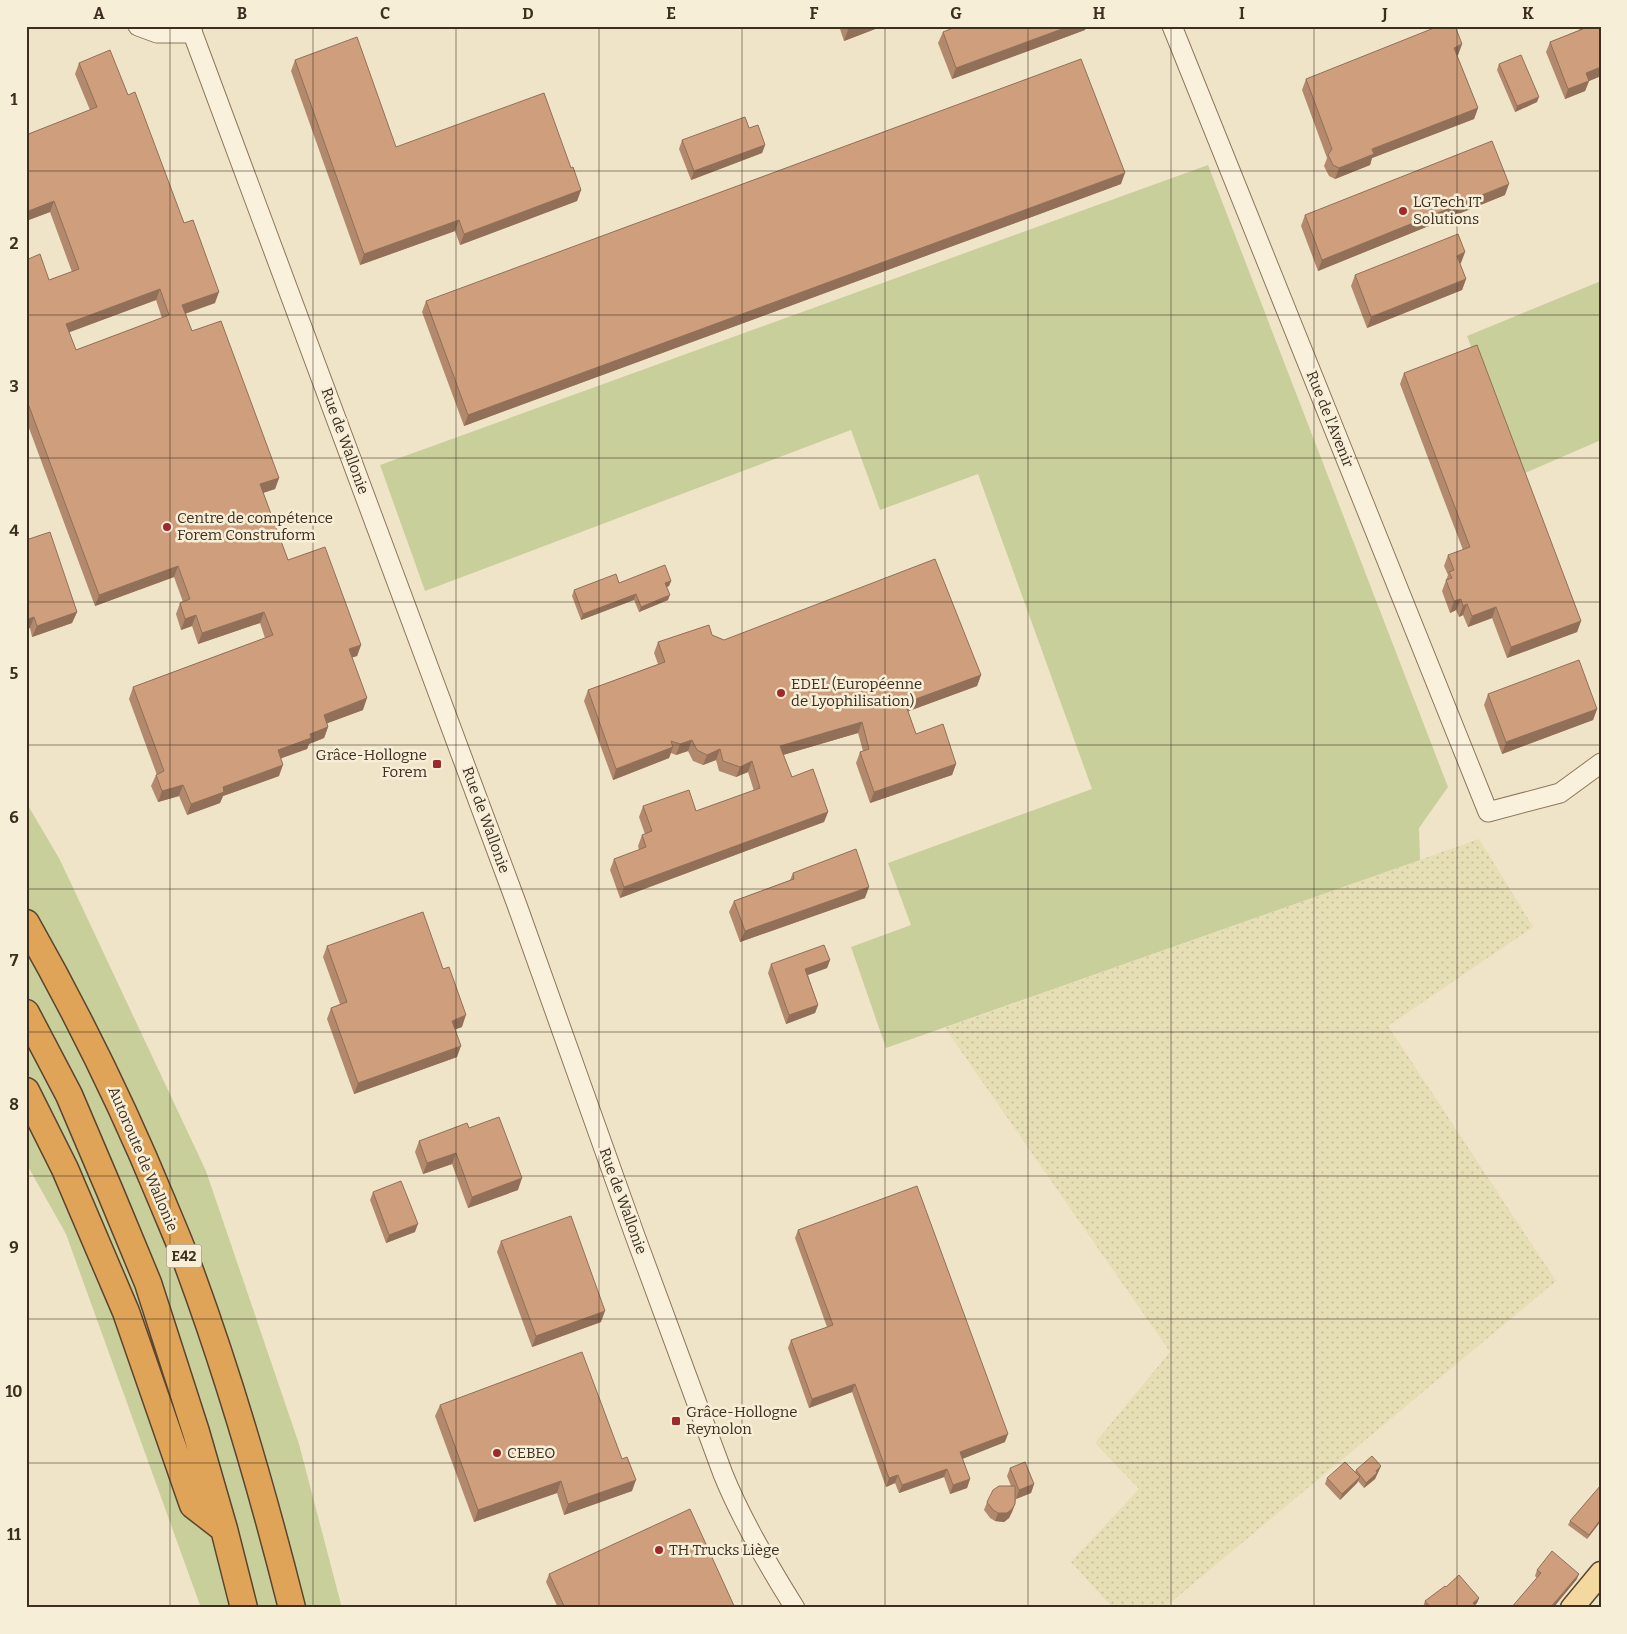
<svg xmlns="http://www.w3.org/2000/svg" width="1627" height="1634" font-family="Bitter,serif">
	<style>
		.farmland { fill: url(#farmland-dots) }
		.green { fill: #c9cf9b }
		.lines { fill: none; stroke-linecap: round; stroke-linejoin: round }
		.minor-casing { stroke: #8d765c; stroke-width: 21 }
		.major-casing { stroke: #5b4430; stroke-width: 25 }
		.highway-casing { stroke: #5b4430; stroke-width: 29 }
		.minor { stroke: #faf1dc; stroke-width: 19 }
		.major { stroke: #f3d9a0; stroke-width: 22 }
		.highway { stroke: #e0a458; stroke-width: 26 }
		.wall { fill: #b2896c; fill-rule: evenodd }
		.shaded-wall { fill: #916f58 }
		.building { fill: #cf9f7d; stroke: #916f58; fill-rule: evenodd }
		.grid { fill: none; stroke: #3d2e20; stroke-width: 1; stroke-opacity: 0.55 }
		.poi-dot { fill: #9e2a2b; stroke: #f7eed8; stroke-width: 2 }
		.labels { text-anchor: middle; stroke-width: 5; stroke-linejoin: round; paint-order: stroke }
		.shield { fill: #f7eed8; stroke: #756857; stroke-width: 1 }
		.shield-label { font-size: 14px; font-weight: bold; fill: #3d2e20 }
		.poi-label { font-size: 15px; fill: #3d2e20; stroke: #f7eed8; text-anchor: start }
		.street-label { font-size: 15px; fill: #3d2e20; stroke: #f7eed8 }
		.neatline { fill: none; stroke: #3d2e20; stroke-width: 2 }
		.grid-label { font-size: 16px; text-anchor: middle; font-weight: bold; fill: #3d2e20 }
	</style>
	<defs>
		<pattern id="farmland-dots" width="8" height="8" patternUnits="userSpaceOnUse" patternTransform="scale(1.25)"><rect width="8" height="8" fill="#e6deb5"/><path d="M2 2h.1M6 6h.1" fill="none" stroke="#c6bf9b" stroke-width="1.8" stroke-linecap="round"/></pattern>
	</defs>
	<rect width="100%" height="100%" fill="#f0e4c8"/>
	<path class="farmland" d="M1479,839L1533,927L1388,1026L1556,1281L1164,1608H1113L1071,1562L1139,1489L1095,1443L1170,1352L945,1028Z"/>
	<path class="green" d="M1208,165L1448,787L1419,828L1420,860L886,1048L851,947L911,925L888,863L1092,789L978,474L880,510L851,430L425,591L380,465Z
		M1601,281V440L1518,476L1467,336Z
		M26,802L60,860L206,1171L299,1444L342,1608H201L66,1234L26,1163Z"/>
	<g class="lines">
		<g class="minor-casing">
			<path id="minor" d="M138,26L157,33H193
				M190,26L517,905L634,1233L723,1474C742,1521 768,1565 795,1608
				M1172,26L1488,812L1560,793L1601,763"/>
		</g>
		<g class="major-casing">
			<path id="major" d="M1572,1608L1601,1573"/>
		</g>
		<g class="highway-casing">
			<path id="highway" d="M26,923C77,1013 123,1106 162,1201C171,1223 181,1245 189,1268C230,1379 263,1493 292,1608
				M26,1013L69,1095L109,1189L148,1283L196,1432L224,1529L244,1608
				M26,1091L65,1169L126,1312L193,1505L224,1529"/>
		</g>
		<use href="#minor" class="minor"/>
		<use href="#major" class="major"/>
		<use href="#highway" class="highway"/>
	</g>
	<path class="wall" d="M839,26H883L844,41Z
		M1581,26H1601V76L1589,81L1585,91L1565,99L1546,52L1550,42L1579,30Z
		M1085,30L952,79L938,43L943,32Z
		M1462,44L1458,55L1457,56L1478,108L1474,119L1372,158L1370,165L1335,179L1329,176L1324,166L1327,158L1302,90L1306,79Z
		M295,60L396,147L571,168L581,190L577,201L460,245L455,231L360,265L291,71Z
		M79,63L128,95L215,303L185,314L192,331L279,478L275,489L263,493L288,560L361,645L357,656L352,657L363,710L327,723L328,727L324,738L309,744L307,749L280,758L279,776L223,796L220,803L187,815L179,796L158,802L151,786L156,775H157L129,699L133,687L265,638L260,623L198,644L192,626L181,630L176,614L180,603L183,602L174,577L95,606L26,420V260L49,280L72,272L50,212L26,221V135L90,110L75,74ZM156,300L162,318L76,350L69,332Z
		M1499,64L1537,102L1515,112L1497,70Z
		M749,128L765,145L762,153L691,180L679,149L682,140Z
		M1121,184L464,426L422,312L426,301Z
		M1505,195L1318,271L1301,226L1305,215Z
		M1465,252L1460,264L1466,279L1462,290L1367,328L1351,286L1355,275Z
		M1404,373L1581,621L1577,632L1507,658L1492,618L1468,627L1463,615L1459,617L1456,610L1450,613L1442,591L1448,575L1444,566L1448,555L1463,550L1400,384Z
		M26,540L77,612L72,623L32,637L30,628Z
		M671,581L669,586L667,587L668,600L639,612L634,600L581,620L572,596L574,590L619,583Z
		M712,635L724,640L981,675L977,686L908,711L916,734L956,764L952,775L870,803L856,763L860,752L863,751L858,733L783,755L792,777L828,812L824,822L620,898L610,870L614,859L639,850L638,846L642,835L645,834L639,817L643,806L696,811L754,791L748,772L736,777L719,771L716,760L703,765L693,761L688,751L676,755L671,753L669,758L613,780L584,701L588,690L658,664L654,653L658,642Z
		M1488,694L1597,709L1593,720L1502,754L1484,705Z
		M793,873L865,898L740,942L729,912L734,901L790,880Z
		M327,946L462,1027L455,1029L457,1057L354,1094L327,1019L331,1008L340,1004L323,957Z
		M830,960L827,968L808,975L818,1005L815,1013L786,1024L768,973L771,964Z
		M469,1128L518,1190L468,1208L452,1164L423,1174L415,1152L419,1141Z
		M373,1192L415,1232L386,1243L370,1200Z
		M798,1230L1005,1442L962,1459L970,1479L967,1488L950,1494L944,1477L899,1493L895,1483L886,1487L852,1392L809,1408L788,1348L791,1340L827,1327L795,1238Z
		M501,1241L601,1322L532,1347L497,1252Z
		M440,1405L632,1491L564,1515L557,1493L474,1522L435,1416Z
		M1381,1466L1375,1479L1364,1488L1358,1481L1357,1483L1340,1500L1325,1484L1327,1478L1355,1472L1356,1470Z
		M1010,1468L1034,1484L1031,1493L1016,1499L1015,1504L1012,1512L1009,1518L1004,1522L995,1521L990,1518L984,1510L987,1502L1011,1486L1007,1476Z
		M1601,1485V1521L1587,1539L1568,1525L1570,1521Z
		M1537,1570L1577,1579L1553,1608H1511L1537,1578L1535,1576Z
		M549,1574L735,1608H558L546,1582Z
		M1446,1587L1479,1598L1477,1603L1475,1605L1477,1608H1424L1423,1607L1425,1601Z"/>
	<path class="shaded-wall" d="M858,26H883L844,41L848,30Z
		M1070,26H1087L1085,30L952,79L956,68Z
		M1462,44L1458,55L1450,59L1454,48Z
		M1601,67V76L1589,81L1585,91L1565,99L1568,89L1586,73Z
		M1539,97L1537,102L1515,112L1517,106Z
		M1478,108L1474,119L1372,158L1370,165L1335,179L1339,168L1372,149Z
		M765,145L762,153L691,180L694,171Z
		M1125,173L1121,184L464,426L468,415Z
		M1509,184L1505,195L1318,271L1322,260Z
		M581,190L577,201L460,245L464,234Z
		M54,201L50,212L26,221V212Z
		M459,220L455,231L360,265L364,254Z
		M1465,252L1461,263L1453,267L1457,256Z
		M1466,279L1462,290L1367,328L1371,317Z
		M160,289L156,300L62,335L66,324Z
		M219,292L215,303L178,316L182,305Z
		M279,478L275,489L256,495L260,484Z
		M178,566L174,577L95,606L99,595Z
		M671,581L669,586L664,588L665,583Z
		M636,594L634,600L581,620L583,614Z
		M670,595L668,600L639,612L641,607Z
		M1461,599L1456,610L1450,613L1454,601Z
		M1467,604L1463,615L1459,617L1463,606Z
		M1496,607L1492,618L1468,627L1472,616Z
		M77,612L72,623L32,637L37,626Z
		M264,612L260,623L198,644L202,633Z
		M196,615L192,626L181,630L185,619Z
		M34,617L30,628L26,630V620Z
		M1581,621L1577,632L1507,658L1511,647Z
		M361,645L357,656L345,660L349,649Z
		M981,675L977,686L901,714L905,703Z
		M367,698L363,710L320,726L324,715Z
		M1597,709L1593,720L1502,754L1506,742Z
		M862,722L858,733L776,757L780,746Z
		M328,727L324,738L309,744L307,749L274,761L278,750L310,734Z
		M692,740L688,751L676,755L680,744Z
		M673,747L669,758L613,780L616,769Z
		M720,749L716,760L703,765L707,755Z
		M752,761L748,772L736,777L740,767Z
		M956,764L952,775L870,803L874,792Z
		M283,765L279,776L223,796L220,803L187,815L191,804L223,787Z
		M183,785L179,796L158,802L162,791Z
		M828,812L824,822L620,898L624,887Z
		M869,887L865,898L740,942L745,931Z
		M830,960L827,968L802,977L805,969Z
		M818,1005L815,1013L786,1024L789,1015Z
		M466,1015L462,1027L448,1032L452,1021Z
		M461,1046L457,1057L354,1094L358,1083Z
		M456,1153L452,1164L423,1174L427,1163Z
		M522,1178L518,1190L468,1208L472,1197Z
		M418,1224L415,1232L386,1243L389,1235Z
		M605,1311L601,1322L532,1347L536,1336Z
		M855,1384L852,1392L809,1408L812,1399Z
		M1008,1434L1005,1442L957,1461L960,1452Z
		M1381,1466L1375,1479L1364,1488L1366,1483L1376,1471Z
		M947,1469L944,1477L899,1493L902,1485Z
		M898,1475L895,1483L886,1487L889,1478Z
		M1360,1477L1357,1483L1340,1500L1342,1494Z
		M970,1479L967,1488L950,1494L953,1485Z
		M636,1480L632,1491L564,1515L568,1504Z
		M561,1481L557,1493L474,1522L478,1510Z
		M1034,1484L1031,1493L1016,1499L1019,1490Z
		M1015,1504L1012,1512L1009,1518L1004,1522L995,1521L998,1513Z
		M1601,1519V1521L1587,1539L1589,1535Z
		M1579,1574L1577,1579L1553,1608H1550Z
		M1479,1598L1477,1603L1472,1608L1473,1603Z"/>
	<path class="building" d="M847,26H858L848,30Z
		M958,26H1070L956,68L943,32Z
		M1439,26H1455L1462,44L1454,48L1478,108L1372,149L1374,154L1339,168L1333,165L1328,155L1332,149L1306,79Z
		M1582,26H1601V67L1586,73L1589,81L1568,89L1550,42L1583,29Z
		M357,37L396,147L544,93L571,168L573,167L581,190L464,234L459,220L364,254L295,60Z
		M110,50L128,95L135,92L184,223L193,220L219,292L182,305L192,331L221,321L279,478L260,484L288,560L325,547L361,645L349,649L367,698L324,715L328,727L310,734L311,738L278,750L283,765L223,787L224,792L191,804L183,785L162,791L156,775L164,771L133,687L273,635L264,612L202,633L196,615L185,619L180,603L190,599L178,566L99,595L26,398V260L40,254L49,280L79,269L54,201L26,212V135L97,107L79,63ZM160,289L169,315L76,350L66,324Z
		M1521,55L1539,97L1517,106L1499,64Z
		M1081,59L1125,173L468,415L426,301Z
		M745,117L749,128L758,125L765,145L694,171L682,140Z
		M1492,141L1509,184L1322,260L1305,215Z
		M1458,234L1465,252L1457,256L1466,279L1371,317L1355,275Z
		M1477,345L1581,621L1511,647L1496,607L1472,616L1467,604L1463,606L1461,599L1454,601L1446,580L1452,578L1449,572L1454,570L1448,555L1470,547L1404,373Z
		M50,532L77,612L37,626L34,617L26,620V540Z
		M935,559L981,675L905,703L916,734L943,724L956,764L874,792L860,752L869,749L862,722L780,746L792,777L813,769L828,812L624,887L614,859L646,847L642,835L652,831L643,806L689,790L696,811L760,788L752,761L740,767L723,761L720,749L707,755L697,750L692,740L680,744L671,741L673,747L616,769L588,690L665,662L658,642L709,625L712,635L724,640Z
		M665,565L671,581L665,583L670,595L641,607L636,594L583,614L574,590L616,574L619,583Z
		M1579,660L1597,709L1506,742L1488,694Z
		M856,849L869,887L745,931L734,901L794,879L793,873Z
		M423,912L443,969L449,967L466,1015L452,1021L461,1046L358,1083L331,1008L347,1002L327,946Z
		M824,945L830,960L805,969L818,1005L789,1015L771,964Z
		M499,1117L522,1178L472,1197L456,1153L427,1163L419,1141L467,1123L469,1128Z
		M401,1181L418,1224L389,1235L373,1192Z
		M917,1186L1008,1434L960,1452L970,1479L953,1485L947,1469L902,1485L898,1475L889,1478L855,1384L812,1399L791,1340L833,1325L798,1230Z
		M571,1216L605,1311L536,1336L501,1241Z
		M582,1352L622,1459L627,1457L636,1480L568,1504L561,1481L478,1510L440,1405Z
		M1372,1456L1381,1466L1376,1471L1377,1473L1366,1483L1356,1470Z
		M1025,1462L1034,1484L1019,1490L1010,1468Z
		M1345,1462L1360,1477L1342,1494L1327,1478Z
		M1601,1485V1519L1589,1535L1570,1521Z
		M999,1486H1015V1504L1012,1509L1007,1513H998L993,1510L987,1502L993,1490Z
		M690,1509L735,1608H565L549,1574Z
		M1552,1551L1579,1574L1550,1608H1511L1541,1573L1537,1570Z
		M1459,1575L1479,1598L1473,1603L1477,1608H1431L1425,1601L1445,1586L1446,1587Z"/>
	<path class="grid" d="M170,26V1608M313,26V1608M456,26V1608M599,26V1608M742,26V1608M885,26V1608M1028,26V1608M1171,26V1608M1314,26V1608M1457,26V1608M26,171H1601M26,315H1601M26,458H1601M26,602H1601M26,745H1601M26,889H1601M26,1032H1601M26,1176H1601M26,1319H1601M26,1463H1601"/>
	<g class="poi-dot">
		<circle cx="1403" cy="211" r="5"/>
		<circle cx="167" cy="527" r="5"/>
		<circle cx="781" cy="693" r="5"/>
		<rect x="432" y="759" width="10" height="10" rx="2.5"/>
		<rect x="671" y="1416" width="10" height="10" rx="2.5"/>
		<circle cx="497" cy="1453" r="5"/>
		<circle cx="659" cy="1550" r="5"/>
	</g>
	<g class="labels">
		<rect class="shield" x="166.5" y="1244.5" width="35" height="23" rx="4"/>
		<g class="shield-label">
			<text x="184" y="1261">E42</text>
		</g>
		<g class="poi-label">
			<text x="1413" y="207">LGTech IT<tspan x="1413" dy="17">Solutions</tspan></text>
			<text x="177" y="523">Centre de compétence<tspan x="177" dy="17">Forem Construform</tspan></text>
			<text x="791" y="689">EDEL (Européenne<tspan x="791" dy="17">de Lyophilisation)</tspan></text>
			<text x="427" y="760" text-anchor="end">Grâce-Hollogne<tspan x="427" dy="17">Forem</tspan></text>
			<text x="686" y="1417">Grâce-Hollogne<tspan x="686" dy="17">Reynolon</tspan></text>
			<text x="507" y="1458">CEBEO</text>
			<text x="669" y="1555">TH Trucks Liège</text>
		</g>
		<g class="street-label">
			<text transform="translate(1330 419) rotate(68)" y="5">Rue de l'Avenir</text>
			<text transform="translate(345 441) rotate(70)" y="5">Rue de Wallonie</text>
			<text transform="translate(486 820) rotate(70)" y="5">Rue de Wallonie</text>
			<text transform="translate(143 1159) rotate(67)" y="5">Autoroute de Wallonie</text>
			<text transform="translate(623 1201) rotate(70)" y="5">Rue de Wallonie</text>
		</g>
	</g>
	<rect width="1627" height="1634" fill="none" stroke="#f7eed8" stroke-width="55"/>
	<rect x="28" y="28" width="1572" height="1578" class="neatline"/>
	<g class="grid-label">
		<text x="99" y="19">A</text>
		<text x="242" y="19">B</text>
		<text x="385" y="19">C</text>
		<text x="528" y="19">D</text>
		<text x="671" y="19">E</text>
		<text x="814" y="19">F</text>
		<text x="956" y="19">G</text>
		<text x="1099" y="19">H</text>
		<text x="1242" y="19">I</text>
		<text x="1385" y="19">J</text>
		<text x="1528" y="19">K</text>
		<text x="14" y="105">1</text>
		<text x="14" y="249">2</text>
		<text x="14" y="392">3</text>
		<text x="14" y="536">4</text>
		<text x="14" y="679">5</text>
		<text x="14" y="823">6</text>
		<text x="14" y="966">7</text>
		<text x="14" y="1110">8</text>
		<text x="14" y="1253">9</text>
		<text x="14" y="1397">10</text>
		<text x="14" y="1540">11</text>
	</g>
</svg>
